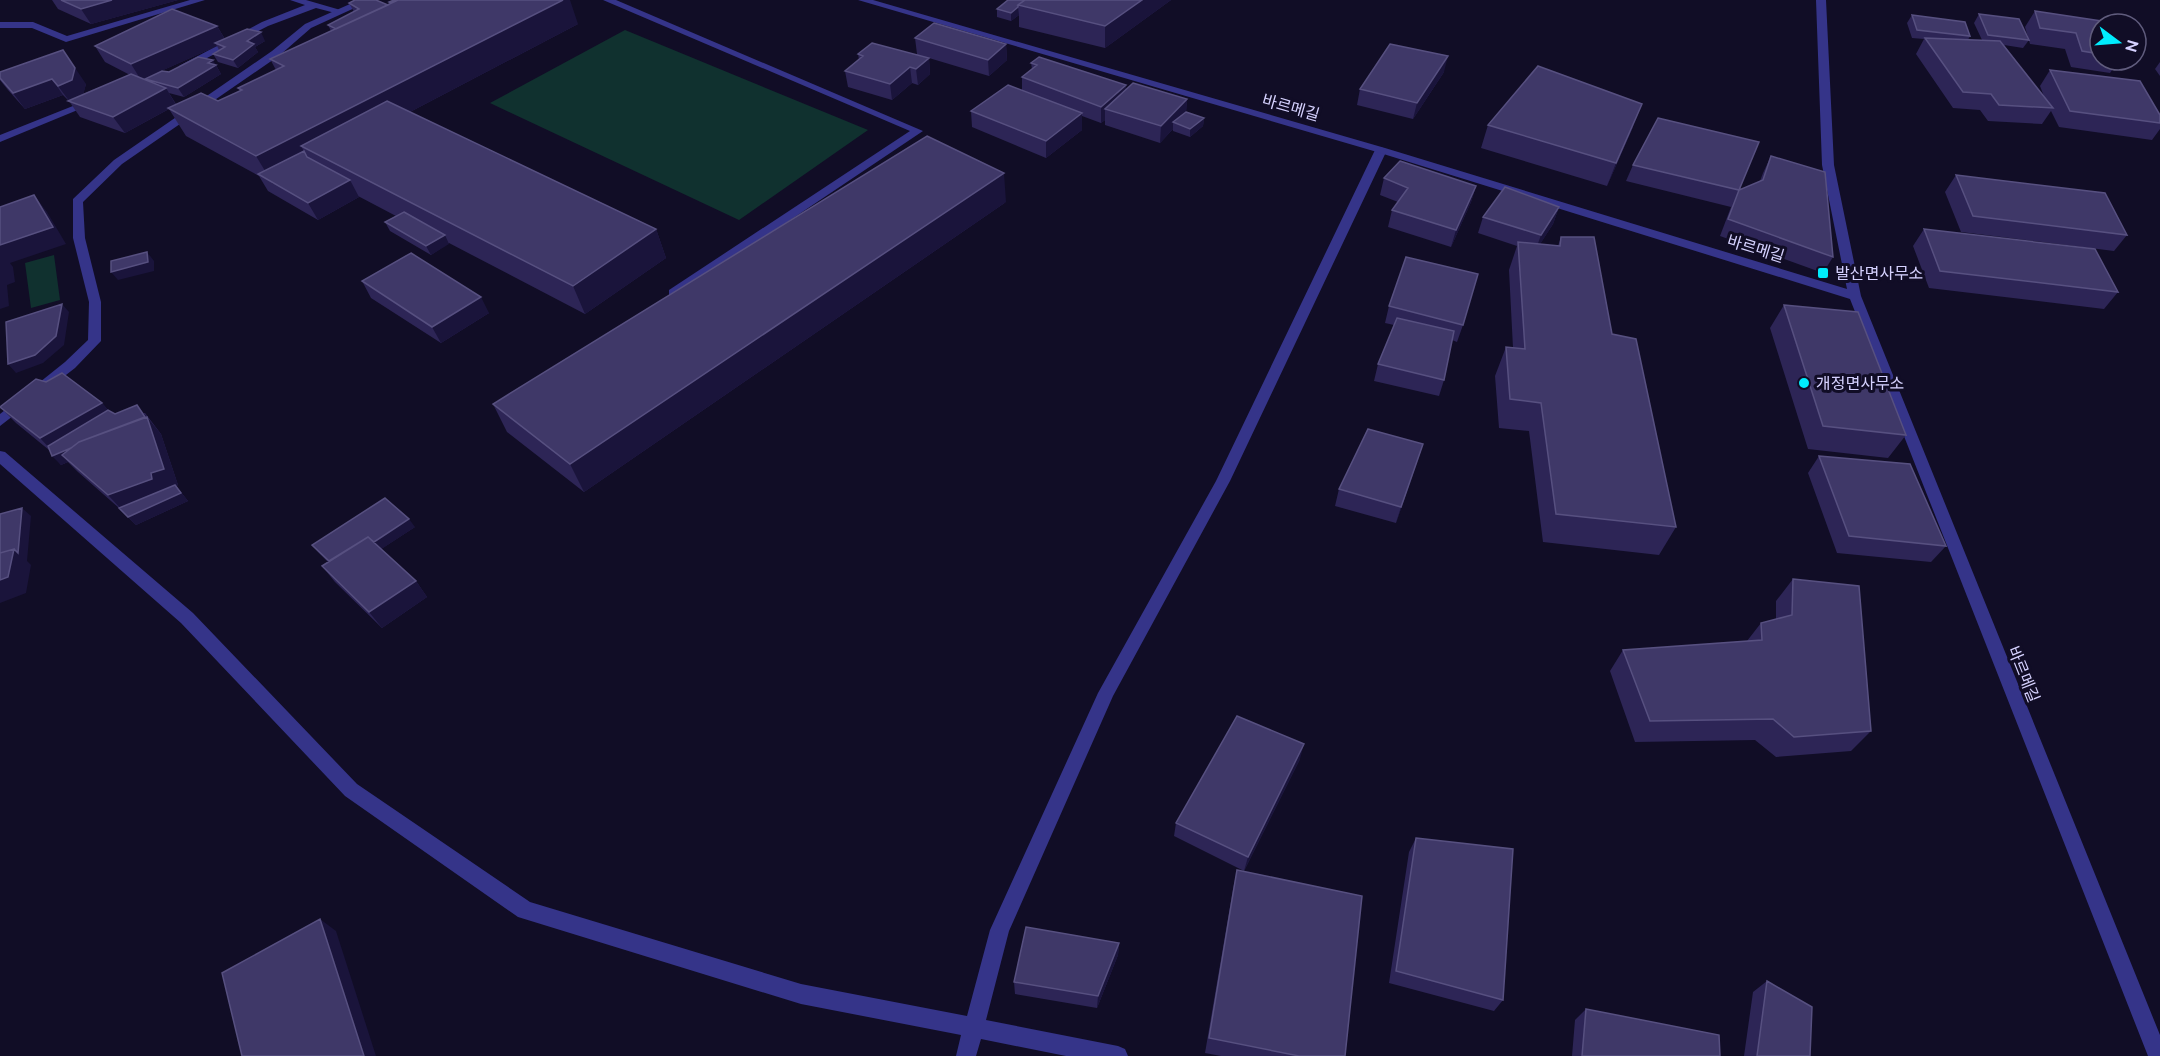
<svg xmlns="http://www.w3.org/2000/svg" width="2160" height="1056" font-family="Ubuntu,'Noto Sans KR',sans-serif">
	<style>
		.green { fill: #10312f }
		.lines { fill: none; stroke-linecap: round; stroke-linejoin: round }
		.service { fill: #353489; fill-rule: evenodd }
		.minor { fill: #353489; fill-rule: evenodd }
		.tertiary { fill: #353489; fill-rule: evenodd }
		.wall { fill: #2d2556 }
		.shaded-wall { fill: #1a143b }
		.building { fill: #3f3868; stroke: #575080; stroke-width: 1.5 }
		.poi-dot { fill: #00ecfd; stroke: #110d26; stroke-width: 2 }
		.labels { text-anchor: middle; stroke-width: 6; stroke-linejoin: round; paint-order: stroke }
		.street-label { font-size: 16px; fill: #d6d2ff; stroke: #110d26 }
		.poi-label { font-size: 16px; fill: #d6d2ff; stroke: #110d26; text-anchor: start }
	</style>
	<rect width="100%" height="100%" fill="#110d26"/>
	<path class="green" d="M625,30L868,130L739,220L490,103Z
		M54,255L60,300L31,308L25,263Z"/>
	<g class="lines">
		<path class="service" d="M190,0H205L66,42L32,28H0V22H33L67,36Z
			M290,0H306L344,11L339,14L316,8L268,26L188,68L179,66L262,22L305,5Z
			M603,0H616L923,131L677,296H669V290L910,131Z
			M88,100L97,102L0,142V135Z"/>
		<path class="minor" d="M359,0H372L311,28L280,55L122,164L83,202L85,238L101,302V341L75,368L0,426V414L65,362L88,340L89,302L73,238V199L114,160L272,51L305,24Z
			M1381,147L1387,150L1230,481L1113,696L1009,931L986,1020L1118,1046L1125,1049L1128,1056H1066L981,1039L976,1056H956L961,1035L801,1004L518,917L345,796L181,623L0,464V451L5,452L193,613L357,784L530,902L801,984L967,1016L990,930L1098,693L1216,481L1375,150Z"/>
		<path class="tertiary" d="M858,0H873L1385,148L1847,289L1822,165L1816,0H1826L1834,165L1861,296L2160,1035V1056H2148L1850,299L1377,152Z"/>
	</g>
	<path class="wall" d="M52,0H178L91,24L58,9Z
		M1008,0H1171L1105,48L1019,27V15L1011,21L997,17V9Z
		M389,2L578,24L410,112L656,229L666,258L585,314L449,243L431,255L390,231L385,222L396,216L358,196L359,197L318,220L268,191L259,176L186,136L169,109L125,133L80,117L69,101L63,95L25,109L8,90L0,80V72L86,84L83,94L130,75L105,62L95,46L217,26L225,39L265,41L255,47L258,52L238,68L218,62L213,54L219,50L217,46L143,79L145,80L169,72L216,65L221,74L184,97L169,93L176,104L218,101L240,91L238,88L276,70L270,59L331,31L328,25L354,12L349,3L388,5L390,4Z
		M2035,11L2100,24V60H2119L2110,73L2071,67L2065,49L2030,44L2025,27Z
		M1979,14L2029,40L2023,48L2004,45L2045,99L2040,86L2050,70L2160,115V129L2152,140L2059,127L2051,111L2042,124L1988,121L1980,110L1953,108L1916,54L1924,39L1912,38L1907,23L1912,15L1970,36L1968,40H1982L1974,23Z
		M915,38L1006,44L1007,60L989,76L929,58L930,74L918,85L912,83L892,100L848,87L845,71L859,60L858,54H917Z
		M2160,62V76L2155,69Z
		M1031,63L1126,89L1187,99L1186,112L1204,118L1203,126L1190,137L1173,131V129L1160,143L1105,125V120L1101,123L1082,116V130L1046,158L972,127L971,111L1022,90V77L1032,69Z
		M1444,72L1413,119L1357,105L1360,89Z
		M1488,125L1633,127L1607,186L1481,148Z
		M1771,156L1833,257L1823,273L1720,236L1731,207L1739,190L1760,181L1763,173Z
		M1633,165L1739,190L1731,207L1626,181Z
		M1956,175L2127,235L2114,251L1961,232L1945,192Z
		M1384,178L1476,186L1471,202L1451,247L1388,227L1392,210L1398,202L1380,195Z
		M1006,202L584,492L507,432L493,404Z
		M1559,207L1553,224L1540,244L1558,246L1561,237L1612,334L1676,527L1659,555L1543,542L1529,431L1499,428L1495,376L1506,347L1513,348L1509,270L1517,246L1478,233L1483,217Z
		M1924,229L2118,292L2104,309L1929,288L1913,246Z
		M362,281L489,313L441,343L371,298Z
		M1784,305L1906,435L1888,458L1808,449L1770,328Z
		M1389,306L1463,325L1457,342L1452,340L1444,380L1439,396L1374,381L1378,364L1394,325L1385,323Z
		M102,403L108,410L115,414L145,413L161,434L178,485L176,486L188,501L136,525L119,508L78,472L68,462L61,465L49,450L16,423L0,407Z
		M1423,444L1396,523L1335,506L1339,489Z
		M1819,456L1946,546L1931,562L1837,553L1808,473Z
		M415,527L381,549L416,581L427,597L382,628L335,582L322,566L328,562L319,553L312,545Z
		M1793,579L1871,731L1851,751L1776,757L1755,740L1635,742L1610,671L1623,650L1747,641L1761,623L1776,619V601Z
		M1300,759L1244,871L1174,836L1176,823Z
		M1416,838L1503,1000L1494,1011L1389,983L1409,852Z
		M1237,870L1345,1056H1221L1205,1053L1233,889Z
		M1119,943L1118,955L1097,1008L1015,994L1014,982Z
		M1767,981L1810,1056H1744L1753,992Z
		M1586,1009L1720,1056H1572L1575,1020Z"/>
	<path class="shaded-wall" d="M112,0H178L91,24L81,9Z
		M563,0H570L578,24L326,156L301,146L311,164L273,184L256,156Z
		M1142,0H1171L1105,48V26Z
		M1018,7L1019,15L1011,21V13Z
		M217,26L226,41L215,43L217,46L141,80L131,64Z
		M261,32L265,41L255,47L258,52L238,68L233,60L247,41Z
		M1006,44L1007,60L989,76L988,60Z
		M63,50L86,84L83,96L70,102L58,86Z
		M1448,56L1444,72L1413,119L1417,103Z
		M929,58L930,74L918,85L916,69Z
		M213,60L221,74L184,97L178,88Z
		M910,67L912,83L892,100L890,84Z
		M52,79L63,95L25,109L13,93Z
		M1126,85V101L1105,109V120L1101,123V107Z
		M166,88L176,105L125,133L113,117Z
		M1187,99L1186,115L1173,122V129L1160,143L1161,126Z
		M1642,104L1633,127L1607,186L1616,163Z
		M1082,113V130L1046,158V141Z
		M1204,118L1203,126L1190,137V129Z
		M1004,173L1006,202L584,492L570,464Z
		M350,180L359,197L318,220L308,203Z
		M1476,186L1471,202L1451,247L1456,230Z
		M34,195L47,212L66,244L10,263L13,267L15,282L7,285L9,306L0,309V245Z
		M1559,207L1553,224L1535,252L1541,235Z
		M656,229L666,258L585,314L573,286Z
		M445,235L449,244L431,255L426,246Z
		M147,252L154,261V271L118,280L111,272Z
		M481,297L489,313L441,343L432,327Z
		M62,304L69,312L64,345L43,363L16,373L8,364Z
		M102,403L116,419L137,405L161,434L178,485L176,486L188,501L136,525L108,495L62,455L68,462L61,465L52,456L56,455L40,438Z
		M1423,444L1418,460L1396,523L1401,507Z
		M22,508L31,516L27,561L31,565L26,593L0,603V580Z
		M409,519L415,527L342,575L335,567Z
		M416,581L427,597L382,628L369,612Z
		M1304,744L1300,759L1244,871L1248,857Z
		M320,919L336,931L376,1056H364Z
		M1119,943L1118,955L1097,1008L1098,996Z"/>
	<path class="building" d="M61,0H112L81,9Z
		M355,0H376L388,5L336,29L328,25L359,9L349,3Z
		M394,0H398L391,3L389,2Z
		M398,0H563L256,156L168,108L201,93L218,101L242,90L238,88L284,66L270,59Z
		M1008,0H1025L1018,5V7L1011,13L997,9Z
		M1025,0H1142L1105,26L1018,5Z
		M172,9L217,26L131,64L95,46Z
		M2035,11L2108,22L2109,24H2100V54L2082,51L2076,33L2040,28Z
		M1979,14L2019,19L2029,40L1988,35Z
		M1912,15L1965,22L1970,36L1917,30Z
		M934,23L1006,44L988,60L915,38Z
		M247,29L261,32L247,41L254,44L233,60L213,54L225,47L215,43Z
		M1925,38L2000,41L2053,108L1999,105L1991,94L1963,92Z
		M872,43L929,58L916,69L910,67L890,84L845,71L863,56L858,54Z
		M1390,44L1448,56L1417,103L1360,89Z
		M63,50L75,68L72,80L58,86L52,79L13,93L0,78V72Z
		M198,57L213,60L208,63L216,65L178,88L145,79L162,71L169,72Z
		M1039,57L1126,85L1101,107L1022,77L1037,65L1031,63Z
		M1538,66L1642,104L1616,163L1488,125Z
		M2050,70L2140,81L2160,115V123L2070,111Z
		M131,74L166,88L113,117L68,101Z
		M1133,83L1187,99L1161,126L1105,109Z
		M1008,85L1082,113L1046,141L971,111Z
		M387,101L656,229L573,286L301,146Z
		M1186,112L1204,118L1190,129L1173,122Z
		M1658,118L1759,142L1739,190L1633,165Z
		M927,136L1004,173L570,464L493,404Z
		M304,151L307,157L350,180L308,203L258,174Z
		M1771,156L1825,172L1833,257L1728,219L1739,190L1763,180Z
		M1400,161L1476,186L1456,230L1392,210L1408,188L1384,178Z
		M1956,175L2105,193L2127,235L1973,216Z
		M1505,187L1559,207L1541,235L1483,217Z
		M34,195L53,227L0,245V207Z
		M404,212L445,235L426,246L385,222Z
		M1924,229L2095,249L2118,292L1940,271Z
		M1561,237H1594L1612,334L1636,339L1676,527L1556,514L1541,403L1510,399L1506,347L1525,349L1518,242L1560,246Z
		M147,252L148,262L111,272V261Z
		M411,253L481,297L432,327L362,281Z
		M1406,257L1478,274L1463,325L1389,306Z
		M62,304L56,336L35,355L8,364L6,322Z
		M1784,305L1858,312L1906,435L1823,426Z
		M1397,318L1454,331L1444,380L1378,364Z
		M62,373L102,403L40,438L0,407L36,379L46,382Z
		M137,405L145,417L79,442L71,448L52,456L48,446L108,410L115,414Z
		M147,417L164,469L151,473L152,479L108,495L62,455L79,442Z
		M1368,429L1423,444L1401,507L1339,489Z
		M1819,456L1910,464L1946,546L1849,536Z
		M175,485L181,493L128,517L119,508Z
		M385,498L409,519L374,542L368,537L329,561L312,545Z
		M22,508L18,553L14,549L0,553V514Z
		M368,537L416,581L369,612L322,566Z
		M14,549L8,577L0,580V553Z
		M1793,579L1859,586L1871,731L1794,737L1773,719L1650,721L1623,650L1762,640L1761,623L1792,615Z
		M1237,716L1304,744L1248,857L1176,823Z
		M1416,838L1513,849L1503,1000L1396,971Z
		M1237,870L1362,896L1345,1056H1299L1209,1038Z
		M320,919L364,1056H242L222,973Z
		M1026,927L1119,943L1098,996L1014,982Z
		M1767,981L1812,1007L1810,1056H1757Z
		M1586,1009L1719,1035L1720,1056H1582Z"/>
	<g class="poi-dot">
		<rect x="1817" y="267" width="12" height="12" rx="3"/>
		<circle cx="1804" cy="383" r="6"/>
	</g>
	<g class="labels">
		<g class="street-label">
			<text transform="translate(1291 107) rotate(16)" y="6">바르메길</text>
			<text transform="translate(1756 248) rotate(17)" y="6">바르메길</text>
			<text transform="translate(2024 674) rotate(68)" y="6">바르메길</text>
		</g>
		<g class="poi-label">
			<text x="1835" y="279">발산면사무소</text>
			<text x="1816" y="389">개정면사무소</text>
		</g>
	</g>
	<g transform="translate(2118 42) rotate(106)"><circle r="28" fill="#110d26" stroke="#605c7d" stroke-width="1.5"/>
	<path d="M0-4.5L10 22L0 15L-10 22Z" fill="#00ecfd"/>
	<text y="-9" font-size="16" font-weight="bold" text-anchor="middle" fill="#d6d2ff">N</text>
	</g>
</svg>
